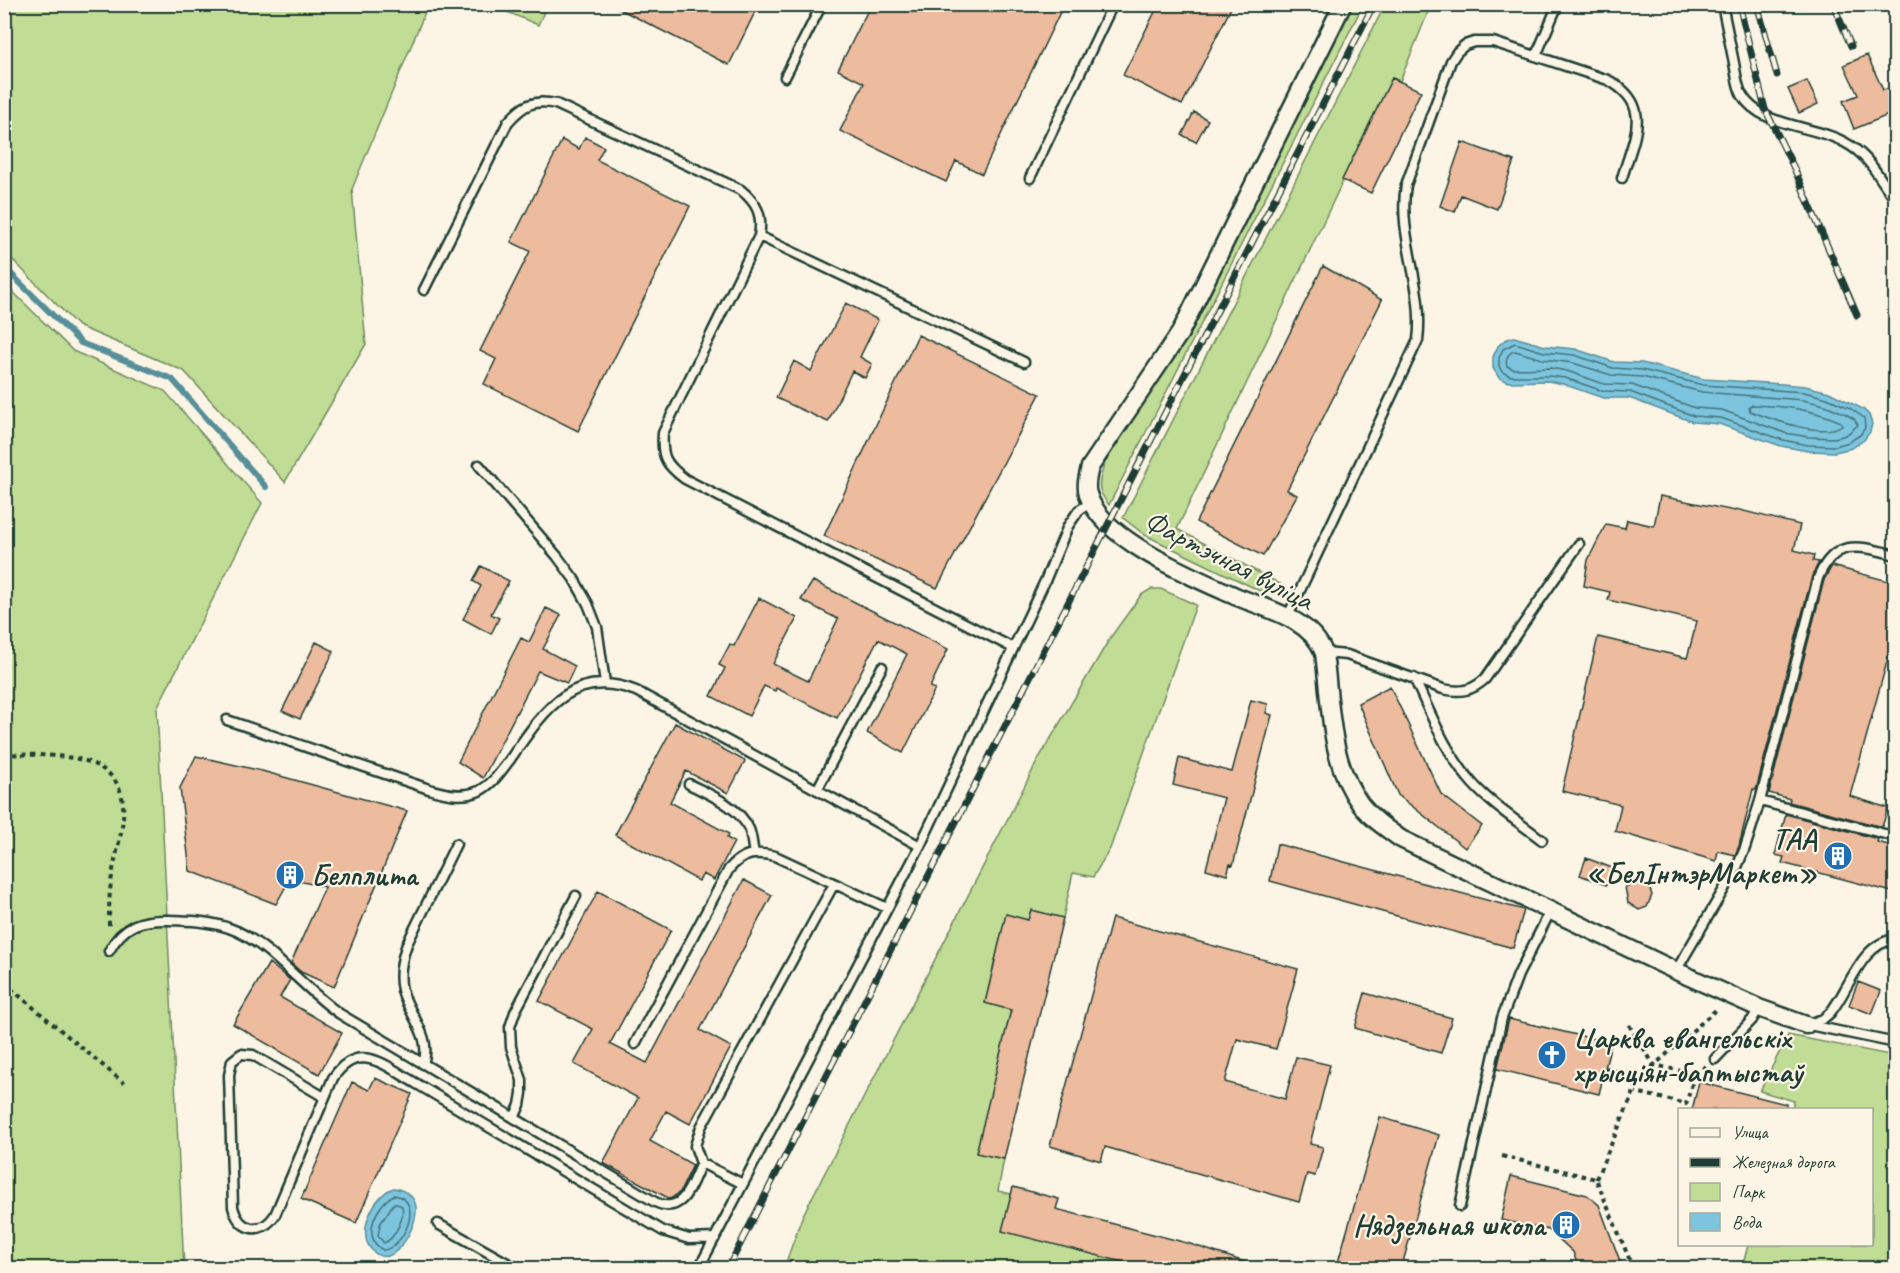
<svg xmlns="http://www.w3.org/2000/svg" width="1900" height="1273" font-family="Caveat,sans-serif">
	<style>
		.green { fill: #c1dc94; stroke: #708c64; stroke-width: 1.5 }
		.water { fill: #7dc5de; stroke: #578f9a; stroke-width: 1.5 }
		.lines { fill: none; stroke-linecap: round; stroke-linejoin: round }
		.shore { stroke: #457378; stroke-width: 1.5 }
		.stream { stroke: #578f9a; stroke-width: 6 }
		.building { fill: #edbb9e; stroke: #1f3d34; stroke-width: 1.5 }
		.service-casing { stroke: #1f3d34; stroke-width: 13 }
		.minor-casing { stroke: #1f3d34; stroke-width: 21 }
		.path { stroke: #1f3d34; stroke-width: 4; stroke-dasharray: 4.5 4.5; stroke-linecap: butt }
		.service { stroke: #fcf5e5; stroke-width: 8 }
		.minor { stroke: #fcf5e5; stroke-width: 16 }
		.rail-casing { stroke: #1f3d34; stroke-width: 7 }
		.rail { stroke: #fcf5e5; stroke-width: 4.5; stroke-dasharray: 14; stroke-linecap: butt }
		.labels { text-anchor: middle; stroke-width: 4.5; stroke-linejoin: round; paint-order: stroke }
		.street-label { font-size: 30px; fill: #1f3d34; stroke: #fcf5e5 }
		.poi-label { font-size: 30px; font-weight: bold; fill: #1f3d34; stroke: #fcf5e5; text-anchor: end }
	</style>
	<rect width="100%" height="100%" fill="#fcf5e5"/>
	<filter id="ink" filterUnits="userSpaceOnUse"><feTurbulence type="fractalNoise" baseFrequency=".0167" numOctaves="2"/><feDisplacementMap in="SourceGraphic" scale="12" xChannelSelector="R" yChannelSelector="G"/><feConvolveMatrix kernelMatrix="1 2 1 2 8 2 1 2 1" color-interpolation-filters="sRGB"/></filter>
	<g filter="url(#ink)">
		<path class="green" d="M4,5H428L352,189L366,344L285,482L184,371L78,326L5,252Z
			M491,5H547L538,25Z
			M1352,5H1363L1109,505C1095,488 1099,482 1105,462L1215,277Z
			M1385,5H1431L1400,81L1392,78L1177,529L1280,584L1273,590L1260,591L1145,535L1123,518Z
			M4,283L73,351L165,391L262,503L157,708L184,1268H5Z
			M1151,589H1161L1196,605L1110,849L1093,877L1073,873L1063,918L1031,910L1028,920L1006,915L985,1003L1011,1010L977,1153L1004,1159L998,1191L1011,1194L1129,1263L1128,1268H784L802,1217L1039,758L1110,638L1141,595Z
			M1788,1035L1895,1056V1268H1742L1748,1245L1872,1244V1110L1792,1109L1794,1101L1760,1091Z"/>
		<path class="water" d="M1514,337L1545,346L1575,349L1614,362L1642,363L1704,379L1782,384L1805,386L1829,392L1863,409L1869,415L1872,424L1870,432L1864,440L1852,448L1835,452L1808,451L1781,446L1719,424L1693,422L1629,398H1603L1563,384L1548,381L1509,382L1499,378L1493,368V357L1498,346L1505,340Z
			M394,1188C422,1194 419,1214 409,1234C401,1249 386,1267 371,1249C356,1232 375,1193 394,1188Z"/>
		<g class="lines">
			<path class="shore" d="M1515,343L1544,352L1574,355L1613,368L1642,370L1703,385L1804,392L1827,398L1850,408L1864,418L1865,428L1860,435L1849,442L1835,446L1808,445L1783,440L1721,418L1694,416L1630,392L1603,391L1565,378L1549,376H1511L1502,372L1499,366V358L1503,349Z
				M1515,351L1542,359L1573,363L1611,375L1642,377L1702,392L1803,400L1825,405L1846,414L1854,419L1858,425L1846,435L1834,438L1809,437L1785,433L1722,410L1695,408L1632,385L1604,384L1567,371L1550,368L1513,369L1507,366C1505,360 1508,352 1515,351Z
				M1752,405C1784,406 1812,409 1841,422L1842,425C1823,439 1771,419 1750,411L1749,407Z
				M394,1195C426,1200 403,1249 383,1250C360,1238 377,1203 394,1195Z
				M394,1203L402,1206C405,1217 395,1239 384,1243L378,1236L380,1224Z"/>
			<path class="stream" d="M4,267L81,343L172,379L266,487"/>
		</g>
		<path class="building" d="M610,4H759L729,65Z
			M871,4H1064L982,174L956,161L946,182L840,131L864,83L838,70Z
			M1159,4H1233L1182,105L1123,75Z
			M1867,55L1883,90L1896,86V112L1854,129L1843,101L1858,95L1844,65Z
			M1392,78L1421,91L1371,193L1342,180Z
			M1807,81L1818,104L1799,113L1788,89Z
			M1194,112L1208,120L1196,142L1182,135Z
			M585,137L604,147L597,160L690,206L578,431L484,384L496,359L480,351L530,251L511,242L562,140L579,149Z
			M1462,142L1514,161L1497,209L1461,195L1455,212L1440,206Z
			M1323,266L1382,300L1287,490L1297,495L1263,556L1196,522Z
			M846,303L878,320L860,357L872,364L865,378L852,371L828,422L776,398L794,361L811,371Z
			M918,335L1040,394L937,588L824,536Z
			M1660,496L1735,511L1736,509L1800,525L1794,550L1814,555L1813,561L1819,562L1812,576L1756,790L1753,789L1739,846L1735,855L1718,851L1716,861L1615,831L1621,805L1562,791L1598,637L1687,658L1697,621L1608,600L1610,592L1584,586L1588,560L1606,524L1625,528L1627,520L1654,526Z
			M481,566L509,581L491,614L499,618L491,634L463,619L481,586L473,581Z
			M1832,566L1896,583V629L1850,796L1888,808L1882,827L1789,802L1790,799L1769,793L1824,580Z
			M813,581L948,649L930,687L935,689L903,753L867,733L907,654L878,639L837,718L776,688L775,691L764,686L749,716L711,696L725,668L719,665L730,644L734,646L759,598L797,618L773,664L808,681L838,619L801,600Z
			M546,608L561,615L543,649L575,666L567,683L538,671L483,778L458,762L521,638L529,642Z
			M316,642L334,651L300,719L282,711Z
			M1390,686L1441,794L1482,826L1465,848L1398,795L1358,703Z
			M1251,700L1268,704L1266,713L1272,715L1233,865L1230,864L1227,875L1206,869L1224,798L1173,785L1179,758L1232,772Z
			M675,723L745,761L728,793L686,771L670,802L729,834L727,838L734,842L714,880L703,874L699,881L615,835Z
			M196,756L262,771L407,811L334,987L301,972L291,963L325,887L290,879L276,904L190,871L180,788Z
			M1786,814L1878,839L1877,842L1896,847V893L1782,863L1784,857L1775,855Z
			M1277,844L1524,910L1513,948L1270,881Z
			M1586,858L1612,868L1606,885L1580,875Z
			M744,880L772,895L700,1030L731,1047L690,1124L666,1111L650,1141L693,1165L680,1192L670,1199L603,1163L638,1098L574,1064L593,1029L539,1001L598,891L671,930L610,1044L647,1063Z
			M1637,883L1649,887L1652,895L1647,907L1639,910L1628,903L1625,887Z
			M1031,910L1063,918L1004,1159L976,1153L1011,1010L985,1003L1006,914L1028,920Z
			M1112,918L1298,969L1276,1049L1237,1039L1225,1082L1285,1099L1296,1057L1330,1065L1310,1144L1323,1147L1315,1176L1307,1174L1299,1202L1105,1147L1101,1161L1050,1146Z
			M269,963L290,980L280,997L342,1033L319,1074L233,1024Z
			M1858,982L1881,991L1872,1014L1849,1005Z
			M1365,993L1452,1018L1441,1053L1355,1028Z
			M1509,1019L1611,1043L1599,1094L1497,1069Z
			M375,1078L412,1094L356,1223L301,1199L352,1082L369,1090Z
			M1699,1082L1786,1104V1110H1692Z
			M1380,1117L1439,1135L1401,1269H1336Z
			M1511,1176L1587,1195L1599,1205L1623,1269H1579L1573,1252L1549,1230L1501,1220Z
			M1013,1187L1059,1199L1056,1209L1187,1243L1254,1265L1253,1269H1150L1002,1231Z"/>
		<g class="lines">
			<g class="service-casing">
				<path id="service" d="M1722,4C1726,24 1730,44 1734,63C1736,73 1737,86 1742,95C1760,127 1814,125 1844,142C1871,156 1878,178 1896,200
					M1536,56L1558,4
					M785,77L822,4
					M1030,178L1113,4
					M759,236L1024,362
					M424,290L508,122C523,105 533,99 556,104L741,190C757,203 763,215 759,236L663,433C661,457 666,465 685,479L1013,648
					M479,465L557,556L574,579L588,604L597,627L605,683
					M1287,618L1418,340C1425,287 1397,236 1406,185L1451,61L1457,52L1465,45L1474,42H1493L1608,80C1654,105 1634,137 1622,178
					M1324,653L1347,655L1443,689C1460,693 1472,691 1485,679L1579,544
					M1414,678C1431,714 1446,754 1473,784C1493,806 1519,822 1542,840
					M227,720L429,789C445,794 463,798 479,791C493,784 502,770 511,758C543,712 572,666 636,691L920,846
					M689,784C710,795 739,806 749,829C752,836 752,845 754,853
					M817,790L882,667
					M1760,801L1896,837
					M109,951C123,925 141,919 170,920C189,921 210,921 229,928C268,941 304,990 340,1014L655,1202C684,1216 691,1184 701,1163L743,1184
					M1676,971L1737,867L1745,848L1760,801L1818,578C1835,537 1860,546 1896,555
					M1806,1025L1823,1019L1830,1013C1850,989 1860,943 1896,939
					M1809,1025L1896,1043
					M635,1044L729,869C743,853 755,851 775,856L887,908
					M1715,1059L1752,1020L1759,1008
					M423,1064C433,1036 409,1016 402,990C398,974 402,958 407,944L456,844
					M324,1097L253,1055L241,1054L232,1061L229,1075L233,1207C239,1231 261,1236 275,1215L333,1078C359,1039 387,1067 417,1084L663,1231L689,1239L715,1238
					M514,1118L520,1105L522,1093V1080L511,1047L510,1027L515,1012L576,896
					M701,1163L695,1146L701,1127L834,884
					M1460,1206L1502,1018L1518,975L1551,910
					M438,1224L516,1268
					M590,1268L608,1267L625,1268
					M699,1268L920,846L1045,581L1068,526L1079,510L1091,503"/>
			</g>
			<g class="minor-casing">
				<path id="minor" d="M1343,4L1180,333L1090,467C1088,476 1085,485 1088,494C1100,539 1195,578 1235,596C1267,609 1311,619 1324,653C1331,705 1329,762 1361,805C1372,819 1387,829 1401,839L1676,971L1759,1008L1806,1025"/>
			</g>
			<path class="path" d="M4,754C28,755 71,754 91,763C143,784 118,836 112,876C109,893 109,909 109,926
				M4,983L124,1083
				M1629,1025L1654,1065L1695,1074L1686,1104L1636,1092
				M1605,1068L1640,1078
				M1695,1074L1706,1066
				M1502,1156L1596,1179L1633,1268
				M1596,1179L1640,1078L1718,1008"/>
			<use href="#service" class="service"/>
			<use href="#minor" class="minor"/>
			<g class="rail-casing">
				<path id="rail" d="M1739,4L1765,109L1793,166L1857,315
					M1757,4L1777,75
					M1833,4L1851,46
					M728,1268L1374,4"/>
			</g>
			<use href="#rail" class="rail"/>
		</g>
	</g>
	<defs>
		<g id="building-disc" transform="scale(1.5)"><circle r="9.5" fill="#1f6fb2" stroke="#fcf5e5"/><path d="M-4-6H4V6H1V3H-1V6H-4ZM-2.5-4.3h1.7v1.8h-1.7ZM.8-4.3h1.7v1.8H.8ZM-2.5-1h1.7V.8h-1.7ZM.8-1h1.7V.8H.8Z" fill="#fff"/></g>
		<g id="church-disc" transform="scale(1.5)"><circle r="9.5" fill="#1f6fb2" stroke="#fcf5e5"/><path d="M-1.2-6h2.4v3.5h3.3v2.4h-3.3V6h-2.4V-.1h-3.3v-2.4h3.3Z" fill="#fff"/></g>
	</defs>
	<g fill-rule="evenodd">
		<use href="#building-disc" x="1838" y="856"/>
		<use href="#building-disc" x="290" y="875"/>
		<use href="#church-disc" x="1552" y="1055"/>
		<use href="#building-disc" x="1566" y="1225"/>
	</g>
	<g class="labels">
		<g class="street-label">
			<text transform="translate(1229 560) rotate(27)" y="10">Фартэчная вуліца</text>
		</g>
		<g class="poi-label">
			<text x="1817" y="849">ТАА<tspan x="1817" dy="34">«БелІнтэрМаркет»</tspan></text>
			<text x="311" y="885" text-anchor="start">Белплита</text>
			<text x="1573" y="1048" text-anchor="start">Царква евангельскіх<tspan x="1573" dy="34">хрысціян-баптыстаў</tspan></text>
			<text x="1545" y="1235">Нядзельная школа</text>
		</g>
	</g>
	<rect width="1900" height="1273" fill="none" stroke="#fcf5e5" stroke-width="24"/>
	<rect x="12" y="12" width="1876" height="1249" fill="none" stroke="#1f3d34" stroke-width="2" filter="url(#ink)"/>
	<rect x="1678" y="1108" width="195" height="138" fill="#fcf5e5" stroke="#a4ab9e" stroke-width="1.5"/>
	<rect x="1690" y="1128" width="30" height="9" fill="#fcf5e5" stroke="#a4ab9e" stroke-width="1.5"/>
	<text x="1732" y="1138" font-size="18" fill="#1f3d34">Улица</text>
	<rect x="1690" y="1158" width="30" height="9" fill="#1f3d34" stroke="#a4ab9e" stroke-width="1.5"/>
	<text x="1732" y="1168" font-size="18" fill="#1f3d34">Железная дорога</text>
	<rect x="1690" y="1183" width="30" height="18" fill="#c1dc94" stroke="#a4ab9e" stroke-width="1.5"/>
	<text x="1732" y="1198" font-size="18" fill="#1f3d34">Парк</text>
	<rect x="1690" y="1213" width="30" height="18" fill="#7dc5de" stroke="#a4ab9e" stroke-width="1.5"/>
	<text x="1732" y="1228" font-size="18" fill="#1f3d34">Вода</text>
</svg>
